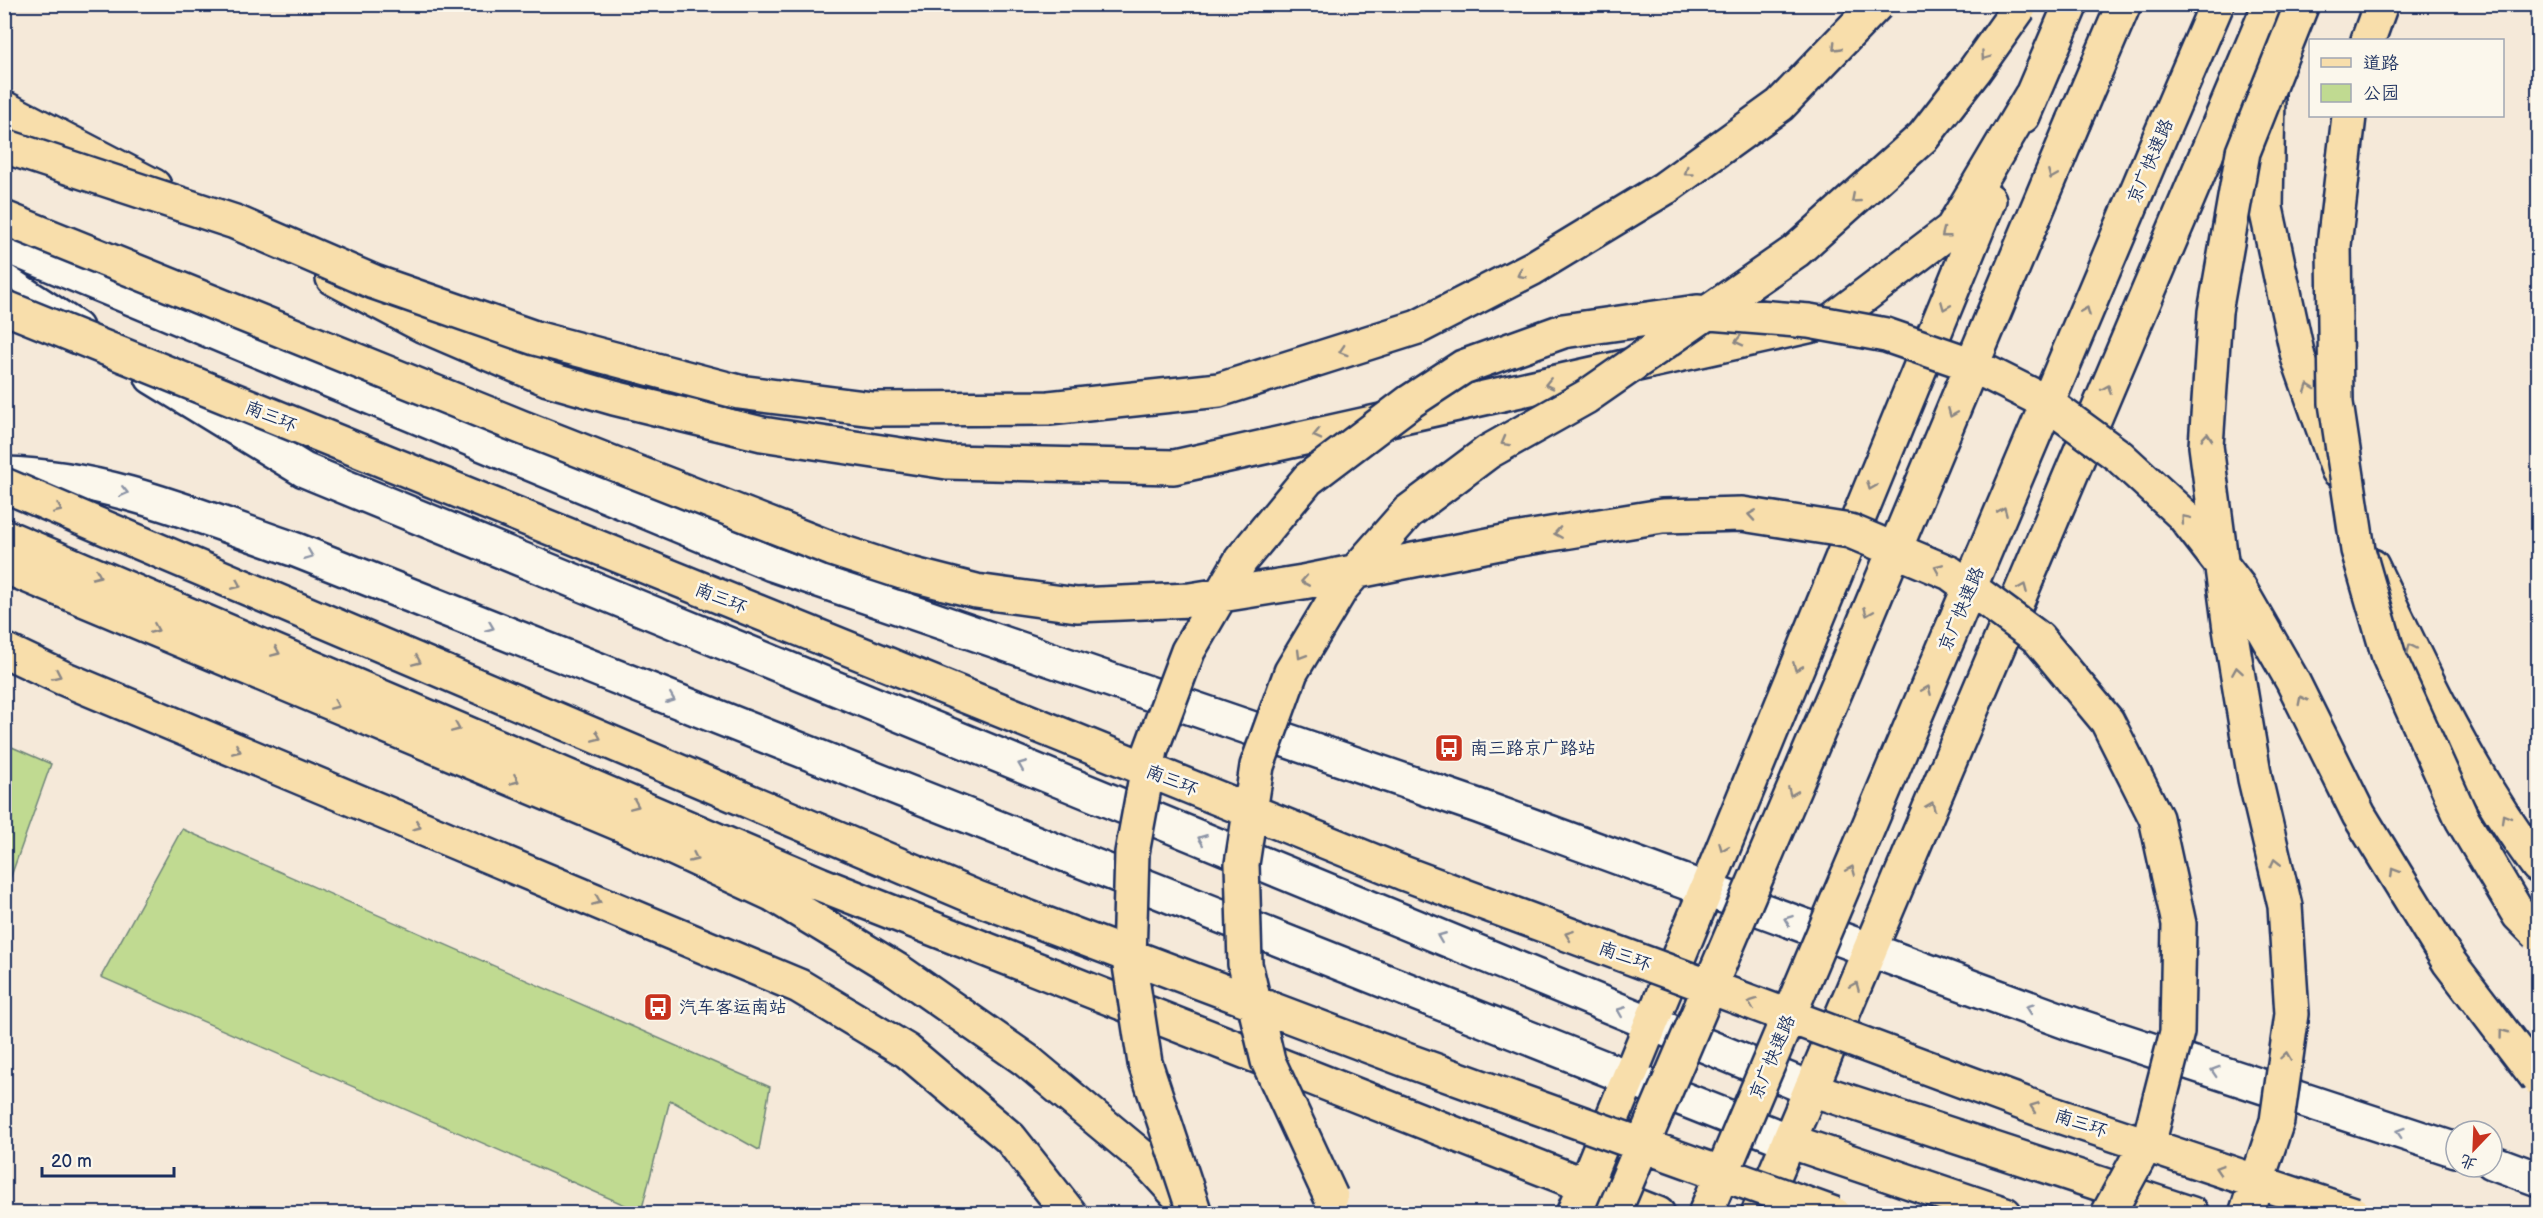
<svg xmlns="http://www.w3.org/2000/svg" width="2543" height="1218" font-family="'Balsamiq Sans','LXGW WenKai TC',sans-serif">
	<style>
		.green { fill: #c0da91; stroke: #6e8478; stroke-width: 1.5 }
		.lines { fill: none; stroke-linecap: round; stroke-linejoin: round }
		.minor-casing { stroke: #1b2f5e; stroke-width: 38 }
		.major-casing { stroke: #1b2f5e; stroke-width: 38 }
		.highway-casing { stroke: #1b2f5e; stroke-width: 38 }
		.minor { stroke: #fbf7ec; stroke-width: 33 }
		.major { stroke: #f8deab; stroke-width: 33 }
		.highway { stroke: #f8deab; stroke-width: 33 }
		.highway-bridge-casing { stroke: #1b2f5e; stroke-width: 38; stroke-linecap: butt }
		.highway-bridge { stroke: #f8deab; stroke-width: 33 }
		.oneway { stroke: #8a8684 }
		.oneway2 { stroke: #8b93a5 }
		.labels { text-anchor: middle; stroke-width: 5; stroke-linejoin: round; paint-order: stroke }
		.street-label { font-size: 18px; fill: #1b2f5e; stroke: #fbf7ec }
		.poi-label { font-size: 18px; fill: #1b2f5e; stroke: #fbf7ec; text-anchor: start }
	</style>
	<rect width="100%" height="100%" fill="#f5e9d9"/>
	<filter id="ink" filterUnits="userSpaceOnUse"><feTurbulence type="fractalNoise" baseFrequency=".0167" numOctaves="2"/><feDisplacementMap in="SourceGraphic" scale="12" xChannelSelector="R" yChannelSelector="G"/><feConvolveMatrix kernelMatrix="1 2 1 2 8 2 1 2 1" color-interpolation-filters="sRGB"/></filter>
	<g filter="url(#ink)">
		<path class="green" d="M5,744L51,764L5,893Z
			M182,829L770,1087L759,1150L670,1100L641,1212L101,977Z"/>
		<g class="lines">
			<g class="minor-casing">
				<path id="minor" d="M4,245L772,564L1478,806L2075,1025L2456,1150
					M4,281L76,328
					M152,377L304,470L1811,1089
					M4,474C106,476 201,517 296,550L1789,1141
					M2492,1162L2538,1179"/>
			</g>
			<g class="major-casing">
				<path id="major" d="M2268,94L2266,208L2298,357L2338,470
					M4,108L154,186
					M2023,116L2071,4
					M333,278L422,325L548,379L614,398L762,434L947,462L1174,467L1831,321L1952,229L2031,96
					M2372,566C2421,670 2469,774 2538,866
					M1573,1214L1989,200
					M1758,1214L2270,4"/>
			</g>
			<g class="highway-casing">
				<path id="highway" d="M2368,40L2381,4
					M2074,121L2124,4
					M2153,153L2217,4
					M4,536L820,884L1658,1214
					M4,566L625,826L772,894L897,970L1026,1060L1146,1160L1195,1214
					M4,650L63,678L799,986L907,1051L1010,1138L1070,1214
					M1811,1089L2192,1214
					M1789,1141L2005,1214"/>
			</g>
			<use href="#minor" class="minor"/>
			<use href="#major" class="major"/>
			<use href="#highway" class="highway"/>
			<g class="highway-bridge-casing">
				<path id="highway-bridge" d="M2349,116L2334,245L2336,403L2358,550L2389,657L2462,819L2519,915L2538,934
					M4,146L235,222L374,282L535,338L739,392L873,409L1049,408L1219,390L1418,327L1533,268L1665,188L1780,105L1877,4
					M4,218L521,427L832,549L902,572L976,591L1077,605L1190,600L1303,582L1514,540L1662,516L1742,514L1850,531L1950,573L2038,638L2107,721L2156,818L2179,924L2177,1032L2150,1137L2108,1214
					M4,307L1403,873L2044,1111L2354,1214
					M4,485L977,898L1406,1060L1834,1214
					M1331,1197L1268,1061L1245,964L1242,864L1257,766L1291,672L1342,587L1408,512L1488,452L1586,397L1796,251L1923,137L1975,70L2019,8
					M1195,1214L1145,1063L1129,959L1132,853L1151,750L1188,651L1241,560L1308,479L1411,401L1463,367L1563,331L1697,312L1809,321L1886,335L1970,364L2044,401L2119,456L2183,515L2238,586L2292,680L2359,815L2449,962L2538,1079
					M1613,1214L1839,683L2074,121
					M1705,1214L2153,153
					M2246,1214L2277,1121L2292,1014L2285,906L2255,779L2230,629L2206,446L2215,312L2243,152L2302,4"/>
			</g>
			<use href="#highway-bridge" class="highway-bridge"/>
		</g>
		<defs><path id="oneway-chevron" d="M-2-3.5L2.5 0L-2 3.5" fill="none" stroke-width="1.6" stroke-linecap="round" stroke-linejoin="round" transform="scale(1.5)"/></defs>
		<g class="oneway">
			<use href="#oneway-chevron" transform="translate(1836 47) rotate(134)"/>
			<use href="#oneway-chevron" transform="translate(1985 56) rotate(125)"/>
			<use href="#oneway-chevron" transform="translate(1688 172) rotate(144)"/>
			<use href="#oneway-chevron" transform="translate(2052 175) rotate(113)"/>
			<use href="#oneway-chevron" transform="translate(1855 199) rotate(139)"/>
			<use href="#oneway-chevron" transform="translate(1945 234) rotate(142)"/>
			<use href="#oneway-chevron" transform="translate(1521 274) rotate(153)"/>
			<use href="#oneway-chevron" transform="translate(1945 306) rotate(112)"/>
			<use href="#oneway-chevron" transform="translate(2086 311) rotate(-67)"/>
			<use href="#oneway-chevron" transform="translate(1739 341) rotate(167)"/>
			<use href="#oneway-chevron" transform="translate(1343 351) rotate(162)"/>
			<use href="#oneway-chevron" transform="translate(1549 384) rotate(167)"/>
			<use href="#oneway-chevron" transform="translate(2309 388) rotate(-110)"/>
			<use href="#oneway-chevron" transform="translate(2107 389) rotate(-67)"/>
			<use href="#oneway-chevron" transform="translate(1952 413) rotate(113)"/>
			<use href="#oneway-chevron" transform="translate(1317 435) rotate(167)"/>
			<use href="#oneway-chevron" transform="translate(2207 437) rotate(-86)"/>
			<use href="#oneway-chevron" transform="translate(1505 442) rotate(151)"/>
			<use href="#oneway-chevron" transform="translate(1871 486) rotate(112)"/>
			<use href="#oneway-chevron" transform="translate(58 509) rotate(24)"/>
			<use href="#oneway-chevron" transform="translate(2003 511) rotate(-67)"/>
			<use href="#oneway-chevron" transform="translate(1752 515) rotate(-171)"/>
			<use href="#oneway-chevron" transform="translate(2185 519) rotate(-130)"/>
			<use href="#oneway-chevron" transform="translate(1558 533) rotate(171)"/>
			<use href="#oneway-chevron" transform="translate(1938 568) rotate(-157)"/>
			<use href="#oneway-chevron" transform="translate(97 575) rotate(23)"/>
			<use href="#oneway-chevron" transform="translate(1305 581) rotate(170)"/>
			<use href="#oneway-chevron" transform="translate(237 585) rotate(23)"/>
			<use href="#oneway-chevron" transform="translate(2023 588) rotate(-67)"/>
			<use href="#oneway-chevron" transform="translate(1868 612) rotate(113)"/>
			<use href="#oneway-chevron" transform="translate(155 629) rotate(23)"/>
			<use href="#oneway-chevron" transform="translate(2411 648) rotate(-115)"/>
			<use href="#oneway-chevron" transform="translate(276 652) rotate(23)"/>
			<use href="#oneway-chevron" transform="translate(1301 655) rotate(121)"/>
			<use href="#oneway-chevron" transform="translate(417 661) rotate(23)"/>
			<use href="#oneway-chevron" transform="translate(1797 667) rotate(112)"/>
			<use href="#oneway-chevron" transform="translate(2237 671) rotate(-99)"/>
			<use href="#oneway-chevron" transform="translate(57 675) rotate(25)"/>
			<use href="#oneway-chevron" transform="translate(1927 690) rotate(-67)"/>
			<use href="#oneway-chevron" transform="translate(2302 700) rotate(-117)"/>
			<use href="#oneway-chevron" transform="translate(335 705) rotate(23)"/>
			<use href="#oneway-chevron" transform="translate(456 728) rotate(23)"/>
			<use href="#oneway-chevron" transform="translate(597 737) rotate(23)"/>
			<use href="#oneway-chevron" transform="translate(237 750) rotate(23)"/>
			<use href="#oneway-chevron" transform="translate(515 780) rotate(23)"/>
			<use href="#oneway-chevron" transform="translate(1792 792) rotate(113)"/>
			<use href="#oneway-chevron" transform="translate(635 805) rotate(23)"/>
			<use href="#oneway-chevron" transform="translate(1931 806) rotate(-67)"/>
			<use href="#oneway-chevron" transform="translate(2505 818) rotate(-120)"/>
			<use href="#oneway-chevron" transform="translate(417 826) rotate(23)"/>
			<use href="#oneway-chevron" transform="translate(1723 847) rotate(112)"/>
			<use href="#oneway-chevron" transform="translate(694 858) rotate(25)"/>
			<use href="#oneway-chevron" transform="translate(2275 863) rotate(-103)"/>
			<use href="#oneway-chevron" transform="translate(1851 870) rotate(-67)"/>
			<use href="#oneway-chevron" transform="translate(2394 872) rotate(-121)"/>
			<use href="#oneway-chevron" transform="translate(597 901) rotate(23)"/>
			<use href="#oneway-chevron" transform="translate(1569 935) rotate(-160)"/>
			<use href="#oneway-chevron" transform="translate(1855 986) rotate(-67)"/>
			<use href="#oneway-chevron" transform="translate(1752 1003) rotate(-160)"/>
			<use href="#oneway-chevron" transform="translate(2503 1033) rotate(-127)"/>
			<use href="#oneway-chevron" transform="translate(2286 1056) rotate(-82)"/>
			<use href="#oneway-chevron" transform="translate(2034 1107) rotate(-160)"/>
			<use href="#oneway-chevron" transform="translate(2219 1169) rotate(-162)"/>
		</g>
		<g class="oneway2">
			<use href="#oneway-chevron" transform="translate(124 492) rotate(13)"/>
			<use href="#oneway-chevron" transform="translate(309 555) rotate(22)"/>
			<use href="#oneway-chevron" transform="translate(490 627) rotate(22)"/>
			<use href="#oneway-chevron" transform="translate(671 699) rotate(22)"/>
			<use href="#oneway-chevron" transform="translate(1022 765) rotate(-158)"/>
			<use href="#oneway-chevron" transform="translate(1202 839) rotate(-158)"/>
			<use href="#oneway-chevron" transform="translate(1788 920) rotate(-160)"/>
			<use href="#oneway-chevron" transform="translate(1441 937) rotate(-158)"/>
			<use href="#oneway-chevron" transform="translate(2030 1008) rotate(-160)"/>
			<use href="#oneway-chevron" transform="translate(1621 1011) rotate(-158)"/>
			<use href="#oneway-chevron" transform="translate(2215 1071) rotate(-162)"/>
			<use href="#oneway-chevron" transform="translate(2400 1132) rotate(-162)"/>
		</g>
	</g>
	<defs>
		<g id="bus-square" transform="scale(1.5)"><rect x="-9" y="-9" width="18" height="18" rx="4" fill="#c8321e" stroke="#fbf7ec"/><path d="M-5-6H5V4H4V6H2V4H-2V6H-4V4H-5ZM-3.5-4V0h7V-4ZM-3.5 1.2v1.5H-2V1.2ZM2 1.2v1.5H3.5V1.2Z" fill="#fff"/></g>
	</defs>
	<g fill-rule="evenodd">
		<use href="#bus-square" x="1449" y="748"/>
		<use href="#bus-square" x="658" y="1007"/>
	</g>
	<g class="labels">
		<g class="street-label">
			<text transform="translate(2150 161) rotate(-67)" y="6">京广快速路</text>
			<text transform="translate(271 416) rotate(22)" y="6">南三环</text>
			<text transform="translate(721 598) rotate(22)" y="6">南三环</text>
			<text transform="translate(1961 609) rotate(-67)" y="6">京广快速路</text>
			<text transform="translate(1172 780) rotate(22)" y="6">南三环</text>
			<text transform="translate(1625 956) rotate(20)" y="6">南三环</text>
			<text transform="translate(1772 1057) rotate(-67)" y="6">京广快速路</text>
			<text transform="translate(2081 1123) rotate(18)" y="6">南三环</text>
		</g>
		<g class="poi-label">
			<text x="1470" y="754">南三路京广路站</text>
			<text x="679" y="1013">汽车客运南站</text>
		</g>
	</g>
	<rect width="2543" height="1218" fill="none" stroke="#fbf7ec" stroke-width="24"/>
	<rect x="12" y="12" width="2519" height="1194" fill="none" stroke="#1b2f5e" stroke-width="2" filter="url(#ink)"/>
	<rect x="2309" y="39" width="195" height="78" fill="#fbf7ec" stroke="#a1a7b3" stroke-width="1.5"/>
	<rect x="2321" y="58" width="30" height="9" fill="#f8deab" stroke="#a1a7b3" stroke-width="1.5"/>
	<text x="2363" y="69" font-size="18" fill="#1b2f5e">道路</text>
	<rect x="2321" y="84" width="30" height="18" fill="#c0da91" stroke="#a1a7b3" stroke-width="1.5"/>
	<text x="2363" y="99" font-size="18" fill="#1b2f5e">公园</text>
	<g transform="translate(2474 1149) rotate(203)"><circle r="28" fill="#fbf7ec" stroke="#a1a7b3" stroke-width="1.5"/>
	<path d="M0-4.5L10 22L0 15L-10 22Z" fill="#c8321e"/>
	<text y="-9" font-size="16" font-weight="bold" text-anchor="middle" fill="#1b2f5e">北</text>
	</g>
	<path d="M42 1167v9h132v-9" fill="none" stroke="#1b2f5e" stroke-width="3"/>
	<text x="51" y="1167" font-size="18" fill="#1b2f5e" stroke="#fbf7ec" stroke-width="4.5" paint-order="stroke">20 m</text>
</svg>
